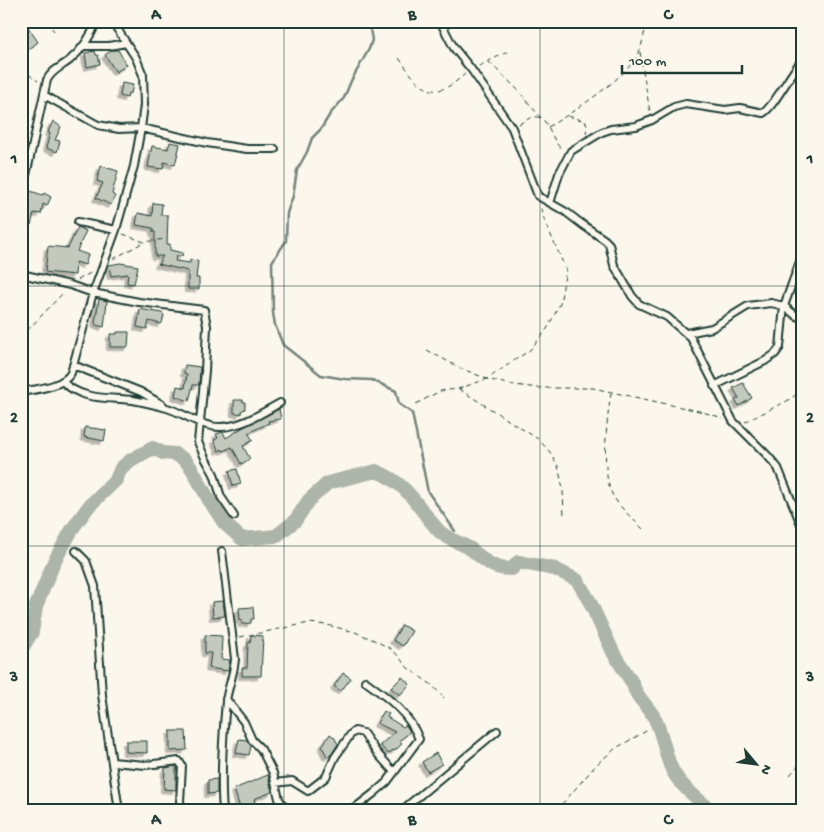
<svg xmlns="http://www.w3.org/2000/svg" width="824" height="832" font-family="'Gochi Hand',sans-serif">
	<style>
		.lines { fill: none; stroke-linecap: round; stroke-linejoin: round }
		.stream { stroke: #74847b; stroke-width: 2.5 }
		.river { stroke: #adb4aa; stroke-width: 14 }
		.building { fill: #c4c9be; stroke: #1f3d34; filter: url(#shadow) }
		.minor-casing { stroke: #1f3d34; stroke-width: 10 }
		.path { stroke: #1f3d34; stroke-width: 1; stroke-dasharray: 5 4; stroke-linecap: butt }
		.minor { stroke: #fbf7ec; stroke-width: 6 }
		.grid { fill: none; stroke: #1f3d34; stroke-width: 1; stroke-opacity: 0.55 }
		.neatline { fill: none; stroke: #1f3d34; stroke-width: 2 }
		.grid-label { font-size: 16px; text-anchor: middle; font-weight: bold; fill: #1f3d34 }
	</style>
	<defs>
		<filter id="shadow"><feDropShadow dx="-3.5" dy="3.5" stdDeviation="0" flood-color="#0004"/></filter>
	</defs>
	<rect width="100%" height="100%" fill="#fbf7ec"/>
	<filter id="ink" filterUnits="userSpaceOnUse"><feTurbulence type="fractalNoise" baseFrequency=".02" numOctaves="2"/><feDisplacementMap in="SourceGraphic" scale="10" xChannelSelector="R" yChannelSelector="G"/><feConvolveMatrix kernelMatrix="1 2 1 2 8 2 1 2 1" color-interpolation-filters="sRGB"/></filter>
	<g filter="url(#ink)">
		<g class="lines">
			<path class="stream" d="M371,21L370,29L372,40L369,49L351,81L344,98L330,114L321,129L312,138L307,152L297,170L293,196L287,213L286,241L272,262L273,313L275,325L283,345L321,375L345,379L372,380L396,391L399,404L412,413L428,492L455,531"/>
			<path class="river" d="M21,650L32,632L36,606L55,560L73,528L89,506L116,480L121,468L131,460L153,448L163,453L175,454L185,460L192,469L209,500L224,523L242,539L276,536L295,521L309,500L328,483L376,471C409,484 417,507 439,531C448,540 461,542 472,550C487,562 492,569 512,569L518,562L555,569L577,580L589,600L614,654L633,684C635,696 648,706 654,717C662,732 664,749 670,765C677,784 697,798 712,811"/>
		</g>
		<path class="building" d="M21,21H24L38,42L28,50L21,41Z
			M112,50H118L127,65L116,72L105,55Z
			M95,51L96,55H98L100,64L87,67L85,53Z
			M122,83L133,85L131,93H128L127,98L120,96Z
			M53,121L61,127L55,140L60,141L57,152L46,148L50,133L48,132Z
			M170,142L180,144L175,165L164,162L163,169L148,167L152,146L168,149Z
			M101,166L118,171L112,194L115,196L111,205L96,198L103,183L97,181Z
			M30,191L43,195L44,193L51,197L47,206L43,204L41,214L34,213L31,225L22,223Z
			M153,203L162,204L161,215H168L167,244H170V250L183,253L182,256H176L175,261L190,263V260L198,261L196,278H199V289H188V271L158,264L163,256H155V232H153V228L136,225L138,213L152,216Z
			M78,227L86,231L77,251L88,255L85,265L76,262L75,275L45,272L48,246L68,248Z
			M120,263L138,266L134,284L127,283L128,274L111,276L109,265Z
			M99,299L107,301L104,327L96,325L95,323Z
			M140,309L162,313L164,315L162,323L161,324L149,321L147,329L137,327Z
			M117,332H129L128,347H110V334H117Z
			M185,365L200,367L199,385H193L189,401L175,396L177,386L185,388L187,374L184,373Z
			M743,383L752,398L739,406L735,400L739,398L733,388Z
			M234,400H243V402H245V409L241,411V414L234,413Z
			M279,409L281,419L268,421L269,423L248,433L253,440L243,446L250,459L241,464L232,447L223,451L222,449L219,451L214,440L218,438L216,434L223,432L226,438L242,428Z
			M85,427L106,430L104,441L84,437Z
			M237,469L241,484L233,486L229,471Z
			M223,601L225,616L213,617L212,602Z
			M253,607L254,619H251V623L242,624V620L240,621L239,608Z
			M402,625L412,631L403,646L393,640Z
			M205,635L222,636L221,659L230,660L228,671L209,668L211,653H205Z
			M251,635L263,636L261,676H242V668H247L248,643H250Z
			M343,673L351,678L341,691L334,686Z
			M402,677L410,684L400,695L391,688Z
			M384,711L389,714L387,717L403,727L406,725L410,732L399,741L402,744L394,751L393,750L388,754L380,745L395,732L377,723Z
			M170,731H186L187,750L170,751Z
			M330,734L334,737L338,744L331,755L327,757L322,746Z
			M239,739L247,740L251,746L249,755L236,753Z
			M126,741H147V753L126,752Z
			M436,753L442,764L428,772L422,762Z
			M176,766V790L164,789L165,768Z
			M268,775L272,792L254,799L255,803L240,808L234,789Z
			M217,779V793L208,794V780Z"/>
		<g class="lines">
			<g class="minor-casing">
				<path id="minor" d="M440,21L454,48L471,69L512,128L538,196L566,212L583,225L605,240L609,244L614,265L632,296L639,304L667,317L691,338L733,421L767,455L778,468L803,529
					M84,46H109L126,43
					M44,95L98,125L119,129L141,128L207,143L247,149H275
					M21,198L47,80C52,70 61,67 70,60C83,49 91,36 97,21
					M550,203L559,174L571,151L602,132L611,129L636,126L652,120L674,107L686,104L725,110L740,108L763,113C773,108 792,71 803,59
					M78,222L116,230
					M21,274L70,285L93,293L139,302L204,310L207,326L205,371L198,442L205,458L214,474L221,497L234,516
					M687,333L712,328L748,306L771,303L784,306L795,315L803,319
					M73,365L141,392L163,405
					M62,381C82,401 107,397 133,400C144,402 156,405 167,408C184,413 201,427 220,427C241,427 262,413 280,403
					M714,386L765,361L775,354L780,347L784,306L803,253
					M21,392C36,389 63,387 71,373L93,293L116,230L134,166L141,128L144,105L143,75L136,58L112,21
					M76,551L86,561L95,586L102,695L119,811
					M222,551L235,659C234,674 228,687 226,701C223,735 220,777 223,811
					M226,699L244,722L252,740L261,749L273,773L279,799L284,807L290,811
					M112,762L146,765L179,761L182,766L180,801L182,811
					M275,783L292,781L308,791L326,777L335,757L351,734L355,731L363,733L377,753L394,772
					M351,811L373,794L387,782L419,739C409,713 387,697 365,681
					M401,811L497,731"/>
			</g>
			<path class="path" d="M46,21L54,31
				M640,52L650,112
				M399,58C421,89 432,104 465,74
				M489,62L517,89L541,118
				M479,66L507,52
				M21,69L38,81
				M568,116L585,121L587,125L586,134
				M519,124C523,122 529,118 534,117C549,114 551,143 563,150
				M548,127C572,113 622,80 636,58C643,47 643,33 648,21
				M123,234L144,242L165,239
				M113,259L144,242
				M78,280L92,272
				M21,337L64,292
				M427,350L458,367L487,379L507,384L538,388H593L699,411L723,418
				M459,389L538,439L550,452L558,466L563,489L564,517
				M611,393C607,419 600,472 613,496C621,509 633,519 644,530
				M416,404L440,391L458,389L487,379L530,350L547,329L560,304L566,270L544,219L540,206
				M745,422L787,401L803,390
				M240,637L309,623L327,625L355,632L374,640L393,650L408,668L432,685L444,698
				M790,775L803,760
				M556,811L597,764L616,748L648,730"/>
			<use href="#minor" class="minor"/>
		</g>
	</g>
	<path class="grid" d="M284,21V811M540,21V811M21,286H803M21,546H803"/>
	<rect width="824" height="832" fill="none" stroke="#fbf7ec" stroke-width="55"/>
	<g transform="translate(756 764) rotate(119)" stroke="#fbf7ec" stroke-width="4" paint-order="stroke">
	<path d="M0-4L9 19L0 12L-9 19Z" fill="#1f3d34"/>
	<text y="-8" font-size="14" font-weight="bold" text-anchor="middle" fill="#1f3d34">N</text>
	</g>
	<path d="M622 65v8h120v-8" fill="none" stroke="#1f3d34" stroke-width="2.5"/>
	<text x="629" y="65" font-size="15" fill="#1f3d34" stroke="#fbf7ec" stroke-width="4" paint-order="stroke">100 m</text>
	<rect x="28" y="28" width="768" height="776" class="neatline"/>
	<g class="grid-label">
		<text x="156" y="19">A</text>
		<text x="412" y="19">B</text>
		<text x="668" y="19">C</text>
		<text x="14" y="163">1</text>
		<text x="810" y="163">1</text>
		<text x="14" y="422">2</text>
		<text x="810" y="422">2</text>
		<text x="14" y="681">3</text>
		<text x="810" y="681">3</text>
		<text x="156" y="824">A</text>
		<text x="412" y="824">B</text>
		<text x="668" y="824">C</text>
	</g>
</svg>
